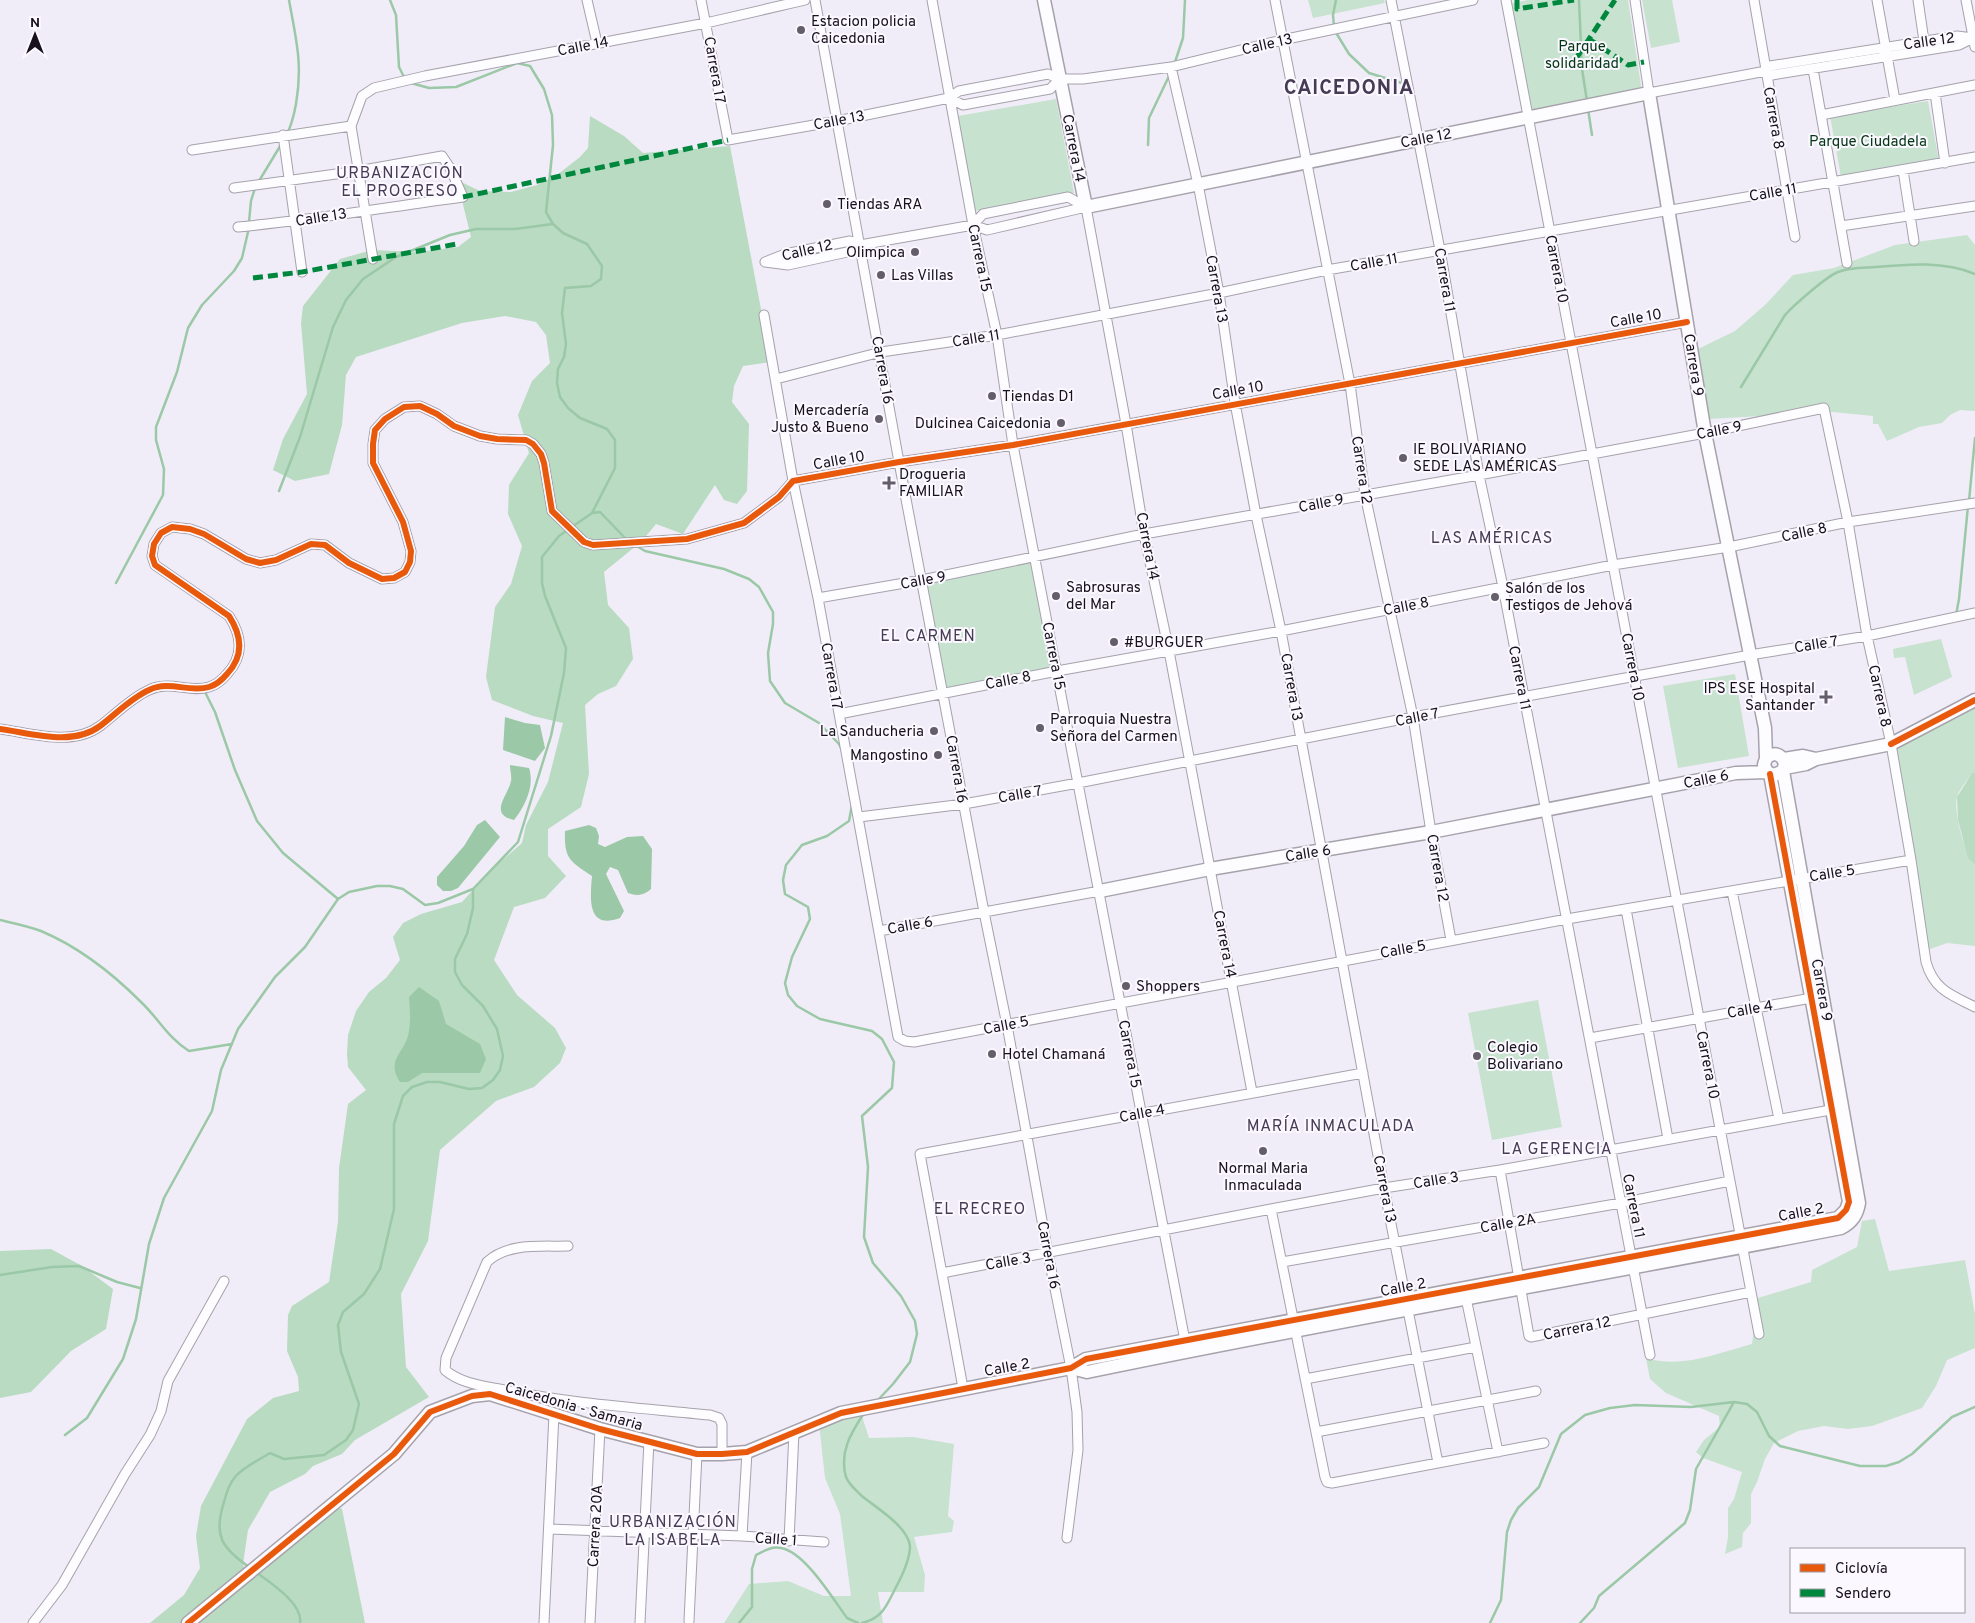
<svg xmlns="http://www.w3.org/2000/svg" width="1975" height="1623" font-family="Overpass,sans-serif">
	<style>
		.green { fill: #c7e2cf }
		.forest { fill: #b8dbc2 }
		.water { fill: #9bc8a6 }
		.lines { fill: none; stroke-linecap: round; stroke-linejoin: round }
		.stream { stroke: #9bc8a6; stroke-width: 2.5 }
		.street-casing { stroke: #a6a2ac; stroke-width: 11 }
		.secondary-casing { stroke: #a6a2ac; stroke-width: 15 }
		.street { stroke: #fdfcfe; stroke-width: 9 }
		.secondary { stroke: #fdfcfe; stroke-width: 12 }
		.quiet { stroke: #00873e; stroke-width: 5; stroke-dasharray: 10 5; stroke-linecap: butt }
		.cycleway-casing { stroke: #fbf8ff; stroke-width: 9 }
		.cycleway { stroke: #e8590c; stroke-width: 6 }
		.poi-dot { fill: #635e69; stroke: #fbf8ff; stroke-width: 2 }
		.labels { text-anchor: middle; stroke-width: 4; stroke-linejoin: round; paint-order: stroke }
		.poi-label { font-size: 15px; fill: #16111c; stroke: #fbf8ff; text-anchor: start }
		.street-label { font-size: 15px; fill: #16111c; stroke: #fbf8ff }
		.park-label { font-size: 15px; fill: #013513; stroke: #fbf8ff }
		.neighbourhood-label { font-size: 16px; letter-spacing: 1px; fill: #453b54; stroke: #fbf8ff }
		.district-label { font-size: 20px; font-weight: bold; letter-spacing: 1px; fill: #453b54; stroke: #fbf8ff }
	</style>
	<rect width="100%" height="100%" fill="#f1edf8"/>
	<path class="green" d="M1308,0H1384L1385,3L1313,18Z
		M1528,0H1628L1643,99L1532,117L1512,3Z
		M1642,0H1672L1680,42L1651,48Z
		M1056,99L1074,193L975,211L958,116Z
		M1928,101L1939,161L1841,177L1830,116Z
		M1967,235L1975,245V411L1960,410L1950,415L1942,423L1919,427L1887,441L1878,424H1873V416L1833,412L1708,419L1694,351L1735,331L1765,305L1793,275L1834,268L1895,245Z
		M1035,558L1057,671L944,693L922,580Z
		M1941,639L1952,677L1914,695L1905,657L1894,658L1893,649Z
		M1735,674L1749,756L1678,768L1663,686Z
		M1975,703V773H1972C1968,780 1959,789 1957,797C1953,811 1965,855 1975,865V946L1947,943L1925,951L1896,746Z
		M1538,1000L1562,1127L1492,1140L1468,1013Z
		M1875,1219L1889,1271L1965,1260L1975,1314V1348L1947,1360L1936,1386L1922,1408L1872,1426L1848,1429L1824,1426L1798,1431L1774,1443L1765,1459L1757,1482L1751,1494V1523L1743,1533L1742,1547L1725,1554L1728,1537V1508L1734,1499L1742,1472L1703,1458L1696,1452L1704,1440L1720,1427L1719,1416L1666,1393L1650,1379L1646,1358C1681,1369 1718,1353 1752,1344L1758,1298L1811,1282L1812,1270L1857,1247L1862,1221Z
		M859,1407L869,1438L913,1437L954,1444L948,1516L954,1521L952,1532L914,1537L925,1575L924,1592H878L883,1623H724L749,1584L788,1581L824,1596H851L840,1514L825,1478L819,1423Z"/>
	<path class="forest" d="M590,116L624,136L643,153L730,146L771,362L743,366L734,386L732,402L749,424L747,491L737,504L724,500L715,485L683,534L656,524L642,541L604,572L608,605L629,628L633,659L616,686L598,694L585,705L589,774L581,807L548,829V856L566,876L545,898L514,907L494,960L517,995L555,1028L566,1048L560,1063L534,1087L496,1101L440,1150L428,1241L401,1294L406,1367L429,1397L355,1440L342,1454L313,1466L305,1474L270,1492L248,1530L243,1564L246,1571L330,1504L342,1509L365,1623H150L184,1595L200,1568L196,1536L201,1506L247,1419L273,1398L299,1391L298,1377L287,1351L288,1315L292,1306L329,1282L338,1222L339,1168L348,1104L366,1090L348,1067L347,1054L348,1035L356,1011L369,992L386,978L400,960L393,937L403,923L421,914L462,902L492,869L522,843L526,825L548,782L563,723L533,716L492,700L486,677L495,607L511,584L522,546L508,514L509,485L529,453L518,415L532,381L550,363L546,335L536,322L505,316L462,323L356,357L346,375L342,425L329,474L295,481L273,470L283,439L307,394L301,323L303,306L340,259L372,250L419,252L458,247L471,237L457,180L480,191L511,192L537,185L557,175L580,157L588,148Z
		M1972,773H1975V865L1968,858L1958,820L1957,797Z
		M51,1249L82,1266L113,1289L106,1329L71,1351L31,1392L0,1398V1251Z"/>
	<path class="water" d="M505,717L525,723L540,725L545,748L535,761L503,750Z
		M510,765L529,768C535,786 525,806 514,820C488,814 508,796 511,781C512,777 510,770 510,765Z
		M485,820L500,837L458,888L451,891H443L437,885V877L464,846L477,825Z
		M589,825L596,828L599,836L598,844L605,847L627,837L643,836L652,849L651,889C643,896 637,896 628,893L618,870L610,867L606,874L624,911L620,918C587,930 590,899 592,876C570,861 564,859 565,831Z
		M419,987L439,1001L446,1024L480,1044L486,1059L480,1073H422L408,1082H400C386,1060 403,1054 408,1036C411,1023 410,1010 409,997Z"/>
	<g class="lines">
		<path class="stream" d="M390,0L396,15L399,67L405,79
			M1579,0L1582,69L1587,101
			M1334,26L1333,15L1336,0
			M1335,31L1349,54L1369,73L1405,84
			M1174,65L1183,38L1185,0
			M1588,109L1592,135
			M287,134C292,124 294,115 296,104C303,64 296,39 289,0
			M1148,145L1149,118L1170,74
			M259,181L282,143
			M1741,387L1785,315C1794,305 1827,276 1838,272C1851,267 1864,268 1876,267C1908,264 1945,261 1975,274
			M279,491L300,437L333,327L346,300L363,279L396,257L450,235L476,229H515L553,224
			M1969,501L1975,438
			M592,513L600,512L626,539
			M635,545L645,551L724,569L749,579L759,587L773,612V624L768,653L770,681L785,703L819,723L839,744L842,750
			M116,583L163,495L164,469L156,440V427L177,372L188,328L202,305L234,271L242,258L248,232L251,201L255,188
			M1956,615L1959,599L1968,506
			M204,690L215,712L235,770L257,821L283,853L338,899
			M852,805L849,821L827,836L802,845L786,865L783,880L785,894L808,907L810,919L792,957L785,983L788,995L797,1006L820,1019L872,1031L882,1039L894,1062L892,1088L862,1116L868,1167L864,1237L873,1263L901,1296L915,1321L917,1334L910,1362L893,1384L877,1401
			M0,920C13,923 28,926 41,931C79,947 112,973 141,1002C158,1018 169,1039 189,1051L232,1044
			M0,1275L52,1267L79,1266L117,1282L140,1288
			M65,1435L87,1418L123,1359L136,1319L149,1244L164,1198L212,1111L221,1070L238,1029L275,977L305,947L338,899L349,892L377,886H390L403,889L425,905L438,903L473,889
			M249,1567C222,1548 213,1536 224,1502C226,1494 229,1484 235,1477C243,1467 259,1460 270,1453L284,1459L324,1455L346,1440L353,1430L359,1404L341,1352L338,1325L343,1312L364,1294L380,1269L394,1209V1124L403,1096L412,1087L427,1082H440L469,1089L482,1088L493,1080L500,1070L503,1056L497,1029L483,1006L462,985L455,972V959L467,934L473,908V889L518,842L551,736L564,673L566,648L545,596L542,583V557L559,536L592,513L615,468V440L607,429L580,418L568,408L560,397L557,383L558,369L564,357L566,344L562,313L565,288L591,286L601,279L602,266L587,244L563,233L553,224L546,212L553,145L552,115L544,89L530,66L517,63L456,87L429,88L411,83
			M256,1572C270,1583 303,1603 300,1623
			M739,1623L752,1607V1569L756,1555C764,1551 772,1546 781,1548C805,1552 833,1599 847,1618L858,1623
			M862,1623C882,1618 886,1607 895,1589C901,1578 910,1559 910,1546C908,1527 877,1508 863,1497C857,1491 849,1485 846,1477C839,1452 851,1433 864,1413
			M1490,1623L1501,1600L1507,1532L1511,1520L1518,1508L1539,1487L1561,1434L1585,1415L1610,1408L1635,1405L1691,1407L1734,1402L1747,1404L1757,1412L1769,1436L1780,1446L1860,1466H1886L1899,1462L1912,1454L1952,1417L1975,1407
			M1580,1623L1594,1608L1599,1596L1685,1523L1690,1510L1696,1469L1734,1402"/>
		<g class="street-casing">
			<path id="street" d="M587,0L597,43
				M701,0L728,140L837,121L949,98L959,91L1048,74L1060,79H1083L1171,67L1282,40L1473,0
				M815,0L899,462L984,912L1007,1025L1048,1254L1071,1368L1077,1412L1078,1450L1067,1538
				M932,0L973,225L997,335L1013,445L1186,1346
				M1275,0L1350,384L1365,495L1413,717L1431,832L1451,940
				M1391,0L1440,250L1479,475L1503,587L1650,1355
				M1506,0L1759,1334
				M1635,0L1649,93L1766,71L1770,66L1957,36L1973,38
				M1754,0L1795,237
				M1877,0L1895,100
				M1918,0L1924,41
				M1966,0L1975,47
				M1171,67L1198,184L1219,293L1235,403L1256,515L1281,631L1384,1188L1438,1463
				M1813,69L1847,263
				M1766,71L1772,75L1959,45L1973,38
				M1935,93L1945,163
				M949,98L963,105L1050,89L1060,79
				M1821,115L1975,85
				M283,135L302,272
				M192,150L351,126
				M1903,170L1914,241
				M234,188L358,171L442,156L450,168L463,197C388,207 313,220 238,227
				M1086,207L1126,424L1144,534L1169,651L1252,1092
				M973,225L983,214L1068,197L1086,207
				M1841,226L1975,206
				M373,259L351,126L362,96L374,88L425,76L706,23L805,0
				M765,262L785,254L850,241L860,245L973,225L987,230L1086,207
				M765,262L788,265L852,251L860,245
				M764,315L793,481L818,598L898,1037L905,1041L914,1042L1567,919L1911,860
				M776,379L881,352L997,335L1219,293L1327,270L1975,157
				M818,598L922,580L1144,534L1479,475L1705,433L1824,408L1848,522L1867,636L1891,744L1911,860L1926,962C1934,990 1951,995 1975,1007
				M839,714L1057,671L1281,631L1613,565L1729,547L1848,522L1975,503
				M0,729C31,733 72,747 100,726C116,714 131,698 149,690C170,680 189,693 209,687C216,685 222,680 227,674C244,656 242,636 229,616L155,565L152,556L154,544L161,533L172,527L190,529L204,534L246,559L260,563L276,560L311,544L325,545L349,563L382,579L394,578L405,572L410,562L411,551L403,522L373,463V444L375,430L385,419L404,407L420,406L437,414L454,426L480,436L497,439L526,440L533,444L541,454L544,463L552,511L584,542L593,545L687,539L744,523L779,497L793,481L899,462L1013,445L1687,322
				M859,817L964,804L1078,783L1413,717L1750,655L1867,636L1975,613
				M1732,891L1779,1119
				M1626,909L1668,1139
				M879,931L1100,891
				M1590,1038L1817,997
				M1500,1170L1529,1336L1531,1337L1751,1292
				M1271,1209L1325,1477L1327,1482L1332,1483L1544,1443
				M568,1246C542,1247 508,1242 487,1262L446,1358L445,1370C461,1384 485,1386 505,1390C573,1404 642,1408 710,1415L719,1418L722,1424V1454
				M1282,1262L1621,1203L1730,1181
				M942,1273L1271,1209L1384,1188L1500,1170L1836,1109
				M1466,1298L1498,1452
				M1305,1379L1476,1347
				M963,1388L920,1154L1363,1073
				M1316,1432L1536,1391
				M549,1529L742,1536L824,1542
				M742,1536L747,1452
				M789,1541L794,1432
				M689,1621L697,1454
				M33,1623L62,1585L125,1474L150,1435L161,1411L168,1381L224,1281
				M544,1623L554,1414
				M590,1623L600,1429
				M640,1623L649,1441"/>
		</g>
		<g class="secondary-casing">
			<path id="secondary" d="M1044,0L1086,207L1649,93L1705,433L1765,728L1766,758
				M1784,759L1803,756L1816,759
				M1785,768L1806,764L1816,759L1891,744L1975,700
				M1100,891L1210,869L1431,832L1736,773L1767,772
				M1071,1368L1087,1372C1337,1320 1590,1277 1841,1228C1852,1222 1857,1215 1859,1203L1783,771L1785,764C1781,750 1766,752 1764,765L1767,772L1774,775L1783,771
				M188,1623L394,1454L430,1412L472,1396L490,1394L600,1429L697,1454H722L747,1452L841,1413L1071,1368L1086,1359L1838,1218L1846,1210L1849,1202L1770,774"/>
		</g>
		<use href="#street" class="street"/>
		<use href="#secondary" class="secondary"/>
		<path class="quiet" d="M1517,0V9L1574,0
			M1589,39L1628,65L1644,62
			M1577,57L1615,0
			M463,197L728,140
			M253,278L302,272L457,244"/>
		<g class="cycleway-casing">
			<path id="cycleway" d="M0,729C31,733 72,747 100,726C116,714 131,698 149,690C170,680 189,693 209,687C216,685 222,680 227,674C244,656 242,636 229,616L155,565L152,556L154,544L161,533L172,527L190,529L204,534L246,559L260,563L276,560L311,544L325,545L349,563L382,579L394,578L405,572L410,562L411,551L403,522L373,463V444L375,430L385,419L404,407L420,406L437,414L454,426L480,436L497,439L526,440L533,444L541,454L544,463L552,511L584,542L593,545L687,539L744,523L779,497L793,481L899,462L1013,445L1687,322
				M1891,744L1975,700
				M188,1623L394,1454L430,1412L472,1396L490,1394L600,1429L697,1454H722L747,1452L841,1413L1071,1368L1086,1359L1838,1218L1846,1210L1849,1202L1770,774"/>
		</g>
		<use href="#cycleway" class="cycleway"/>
	</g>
	<g class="poi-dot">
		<circle cx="801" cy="30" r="5"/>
		<circle cx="827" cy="204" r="5"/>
		<circle cx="915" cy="252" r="5"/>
		<circle cx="881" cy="275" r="5"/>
		<circle cx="992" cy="396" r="5"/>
		<circle cx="879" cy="419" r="5"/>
		<circle cx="1061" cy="423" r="5"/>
		<circle cx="1403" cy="458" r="5"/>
		<path d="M886.5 475.5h5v5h5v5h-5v5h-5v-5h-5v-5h5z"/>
		<circle cx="1056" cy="596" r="5"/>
		<circle cx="1495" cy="597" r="5"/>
		<circle cx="1114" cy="642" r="5"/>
		<path d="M1823.5 689.5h5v5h5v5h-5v5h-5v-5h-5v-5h5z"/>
		<circle cx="1040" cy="728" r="5"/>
		<circle cx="934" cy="731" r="5"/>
		<circle cx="938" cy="755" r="5"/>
		<circle cx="1126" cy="986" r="5"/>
		<circle cx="992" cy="1054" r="5"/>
		<circle cx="1477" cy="1056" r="5"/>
		<circle cx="1263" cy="1151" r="5"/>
	</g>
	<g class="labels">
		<g class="poi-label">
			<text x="811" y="26">Estacion policia<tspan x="811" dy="17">Caicedonia</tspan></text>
			<text x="837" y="209">Tiendas ARA</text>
			<text x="905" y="257" text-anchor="end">Olimpica</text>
			<text x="891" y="280">Las Villas</text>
			<text x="1002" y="401">Tiendas D1</text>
			<text x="869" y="415" text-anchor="end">Mercadería<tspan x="869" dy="17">Justo &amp; Bueno</tspan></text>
			<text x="1051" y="428" text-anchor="end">Dulcinea Caicedonia</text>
			<text x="1413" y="454">IE BOLIVARIANO<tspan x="1413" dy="17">SEDE LAS AMÉRICAS</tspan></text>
			<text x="899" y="479">Drogueria<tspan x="899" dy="17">FAMILIAR</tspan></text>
			<text x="1066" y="592">Sabrosuras<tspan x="1066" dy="17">del Mar</tspan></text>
			<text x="1505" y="593">Salón de los<tspan x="1505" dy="17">Testigos de Jehová</tspan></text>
			<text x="1124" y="647">#BURGUER</text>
			<text x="1815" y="693" text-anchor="end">IPS ESE Hospital<tspan x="1815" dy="17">Santander</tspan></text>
			<text x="1050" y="724">Parroquia Nuestra<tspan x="1050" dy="17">Señora del Carmen</tspan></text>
			<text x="924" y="736" text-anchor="end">La Sanducheria</text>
			<text x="928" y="760" text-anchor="end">Mangostino</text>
			<text x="1136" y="991">Shoppers</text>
			<text x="1487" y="1052">Colegio<tspan x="1487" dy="17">Bolivariano</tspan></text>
			<text x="1002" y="1059">Hotel Chamaná</text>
			<text x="1263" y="1173" text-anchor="middle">Normal Maria<tspan x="1263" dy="17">Inmaculada</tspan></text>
		</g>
		<g class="street-label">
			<text transform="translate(1929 41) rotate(-8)" y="5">Calle 12</text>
			<text transform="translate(1267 44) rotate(-13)" y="5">Calle 13</text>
			<text transform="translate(583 46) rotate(-11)" y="5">Calle 14</text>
			<text transform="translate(715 70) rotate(80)" y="5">Carrera 17</text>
			<text transform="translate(1774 118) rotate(80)" y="5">Carrera 8</text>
			<text transform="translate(839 120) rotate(-11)" y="5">Calle 13</text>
			<text transform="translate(1426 138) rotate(-11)" y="5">Calle 12</text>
			<text transform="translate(1074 148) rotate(79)" y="5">Carrera 14</text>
			<text transform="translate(1773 192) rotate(-10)" y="5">Calle 11</text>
			<text transform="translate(321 217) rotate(-9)" y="5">Calle 13</text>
			<text transform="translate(807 250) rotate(-13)" y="5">Calle 12</text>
			<text transform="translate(980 258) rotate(78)" y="5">Carrera 15</text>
			<text transform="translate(1374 262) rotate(-10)" y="5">Calle 11</text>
			<text transform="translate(1557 269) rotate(79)" y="5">Carrera 10</text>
			<text transform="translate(1445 280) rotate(80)" y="5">Carrera 11</text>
			<text transform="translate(1217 289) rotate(80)" y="5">Carrera 13</text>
			<text transform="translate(1636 318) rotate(-10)" y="5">Calle 10</text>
			<text transform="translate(976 338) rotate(-9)" y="5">Calle 11</text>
			<text transform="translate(1694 365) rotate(81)" y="5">Carrera 9</text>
			<text transform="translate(883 370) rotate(80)" y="5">Carrera 16</text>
			<text transform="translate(1238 390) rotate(-10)" y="5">Calle 10</text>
			<text transform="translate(1719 430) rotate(-11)" y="5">Calle 9</text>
			<text transform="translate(839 460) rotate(-10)" y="5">Calle 10</text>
			<text transform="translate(1362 470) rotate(81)" y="5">Carrera 12</text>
			<text transform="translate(1321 503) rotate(-11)" y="5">Calle 9</text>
			<text transform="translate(1804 532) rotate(-12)" y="5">Calle 8</text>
			<text transform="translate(1148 546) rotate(79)" y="5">Carrera 14</text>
			<text transform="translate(923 580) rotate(-10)" y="5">Calle 9</text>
			<text transform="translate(1406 606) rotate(-11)" y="5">Calle 8</text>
			<text transform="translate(1816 644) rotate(-9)" y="5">Calle 7</text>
			<text transform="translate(1054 656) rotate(79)" y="5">Carrera 15</text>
			<text transform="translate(1633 667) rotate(79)" y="5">Carrera 10</text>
			<text transform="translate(832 676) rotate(80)" y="5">Carrera 17</text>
			<text transform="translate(1520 678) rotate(79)" y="5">Carrera 11</text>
			<text transform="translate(1008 680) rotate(-11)" y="5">Calle 8</text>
			<text transform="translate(1292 687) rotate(80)" y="5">Carrera 13</text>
			<text transform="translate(1880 696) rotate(78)" y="5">Carrera 8</text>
			<text transform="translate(1417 717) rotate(-11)" y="5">Calle 7</text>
			<text transform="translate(957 769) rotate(80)" y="5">Carrera 16</text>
			<text transform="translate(1706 779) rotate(-11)" y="5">Calle 6</text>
			<text transform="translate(1020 794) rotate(-10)" y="5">Calle 7</text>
			<text transform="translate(1308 853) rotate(-9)" y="5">Calle 6</text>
			<text transform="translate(1438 868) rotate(80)" y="5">Carrera 12</text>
			<text transform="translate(1832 873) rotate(-9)" y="5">Calle 5</text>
			<text transform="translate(910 925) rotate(-10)" y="5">Calle 6</text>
			<text transform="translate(1225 944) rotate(79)" y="5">Carrera 14</text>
			<text transform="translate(1403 949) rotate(-10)" y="5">Calle 5</text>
			<text transform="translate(1822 990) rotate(80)" y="5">Carrera 9</text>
			<text transform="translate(1750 1009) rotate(-10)" y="5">Calle 4</text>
			<text transform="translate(1006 1025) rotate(-11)" y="5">Calle 5</text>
			<text transform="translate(1130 1054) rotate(79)" y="5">Carrera 15</text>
			<text transform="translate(1708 1065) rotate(79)" y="5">Carrera 10</text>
			<text transform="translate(1142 1113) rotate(-11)" y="5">Calle 4</text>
			<text transform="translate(1436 1180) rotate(-9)" y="5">Calle 3</text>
			<text transform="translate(1385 1189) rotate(79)" y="5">Carrera 13</text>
			<text transform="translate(1634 1206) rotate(79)" y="5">Carrera 11</text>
			<text transform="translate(1801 1212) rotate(-11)" y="5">Calle 2</text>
			<text transform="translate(1508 1223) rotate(-10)" y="5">Calle 2A</text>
			<text transform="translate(1049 1255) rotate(79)" y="5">Carrera 16</text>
			<text transform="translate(1008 1261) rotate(-10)" y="5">Calle 3</text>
			<text transform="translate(1403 1287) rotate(-11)" y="5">Calle 2</text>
			<text transform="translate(1577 1328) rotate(-12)" y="5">Carrera 12</text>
			<text transform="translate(1007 1367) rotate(-10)" y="5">Calle 2</text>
			<text transform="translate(574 1406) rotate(16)" y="5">Caicedonia - Samaria</text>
			<text transform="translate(595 1526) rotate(-87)" y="5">Carrera 20A</text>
			<text transform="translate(776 1539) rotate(4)" y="5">Calle 1</text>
		</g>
		<g class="park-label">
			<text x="1582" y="51">Parque<tspan x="1582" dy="17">solidaridad</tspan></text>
			<text x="1868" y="146">Parque Ciudadela</text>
		</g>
		<g class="neighbourhood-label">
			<text x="400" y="178">URBANIZACIÓN<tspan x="400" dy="18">EL PROGRESO</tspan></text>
			<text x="1492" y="543">LAS AMÉRICAS</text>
			<text x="928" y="641">EL CARMEN</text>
			<text x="1331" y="1131">MARÍA INMACULADA</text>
			<text x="1557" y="1154">LA GERENCIA</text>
			<text x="980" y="1214">EL RECREO</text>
			<text x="673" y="1527">URBANIZACIÓN<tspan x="673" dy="18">LA ISABELA</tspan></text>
		</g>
		<g class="district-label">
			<text x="1349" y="94">CAICEDONIA</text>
		</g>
	</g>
	<rect x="1790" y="1548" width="175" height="65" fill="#fbf8ff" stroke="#9f9ca4"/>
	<rect x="1800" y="1564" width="25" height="8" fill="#e8590c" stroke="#9f9ca4"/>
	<text x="1835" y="1573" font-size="15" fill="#16111c">Ciclovía</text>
	<rect x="1800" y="1589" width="25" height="8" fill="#00873e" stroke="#9f9ca4"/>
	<text x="1835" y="1598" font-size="15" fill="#16111c">Sendero</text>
	<g transform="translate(35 35)" stroke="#fbf8ff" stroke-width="4" paint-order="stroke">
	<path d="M0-4L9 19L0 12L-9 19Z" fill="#16111c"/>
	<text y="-8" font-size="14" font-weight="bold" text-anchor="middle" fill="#16111c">N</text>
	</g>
</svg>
